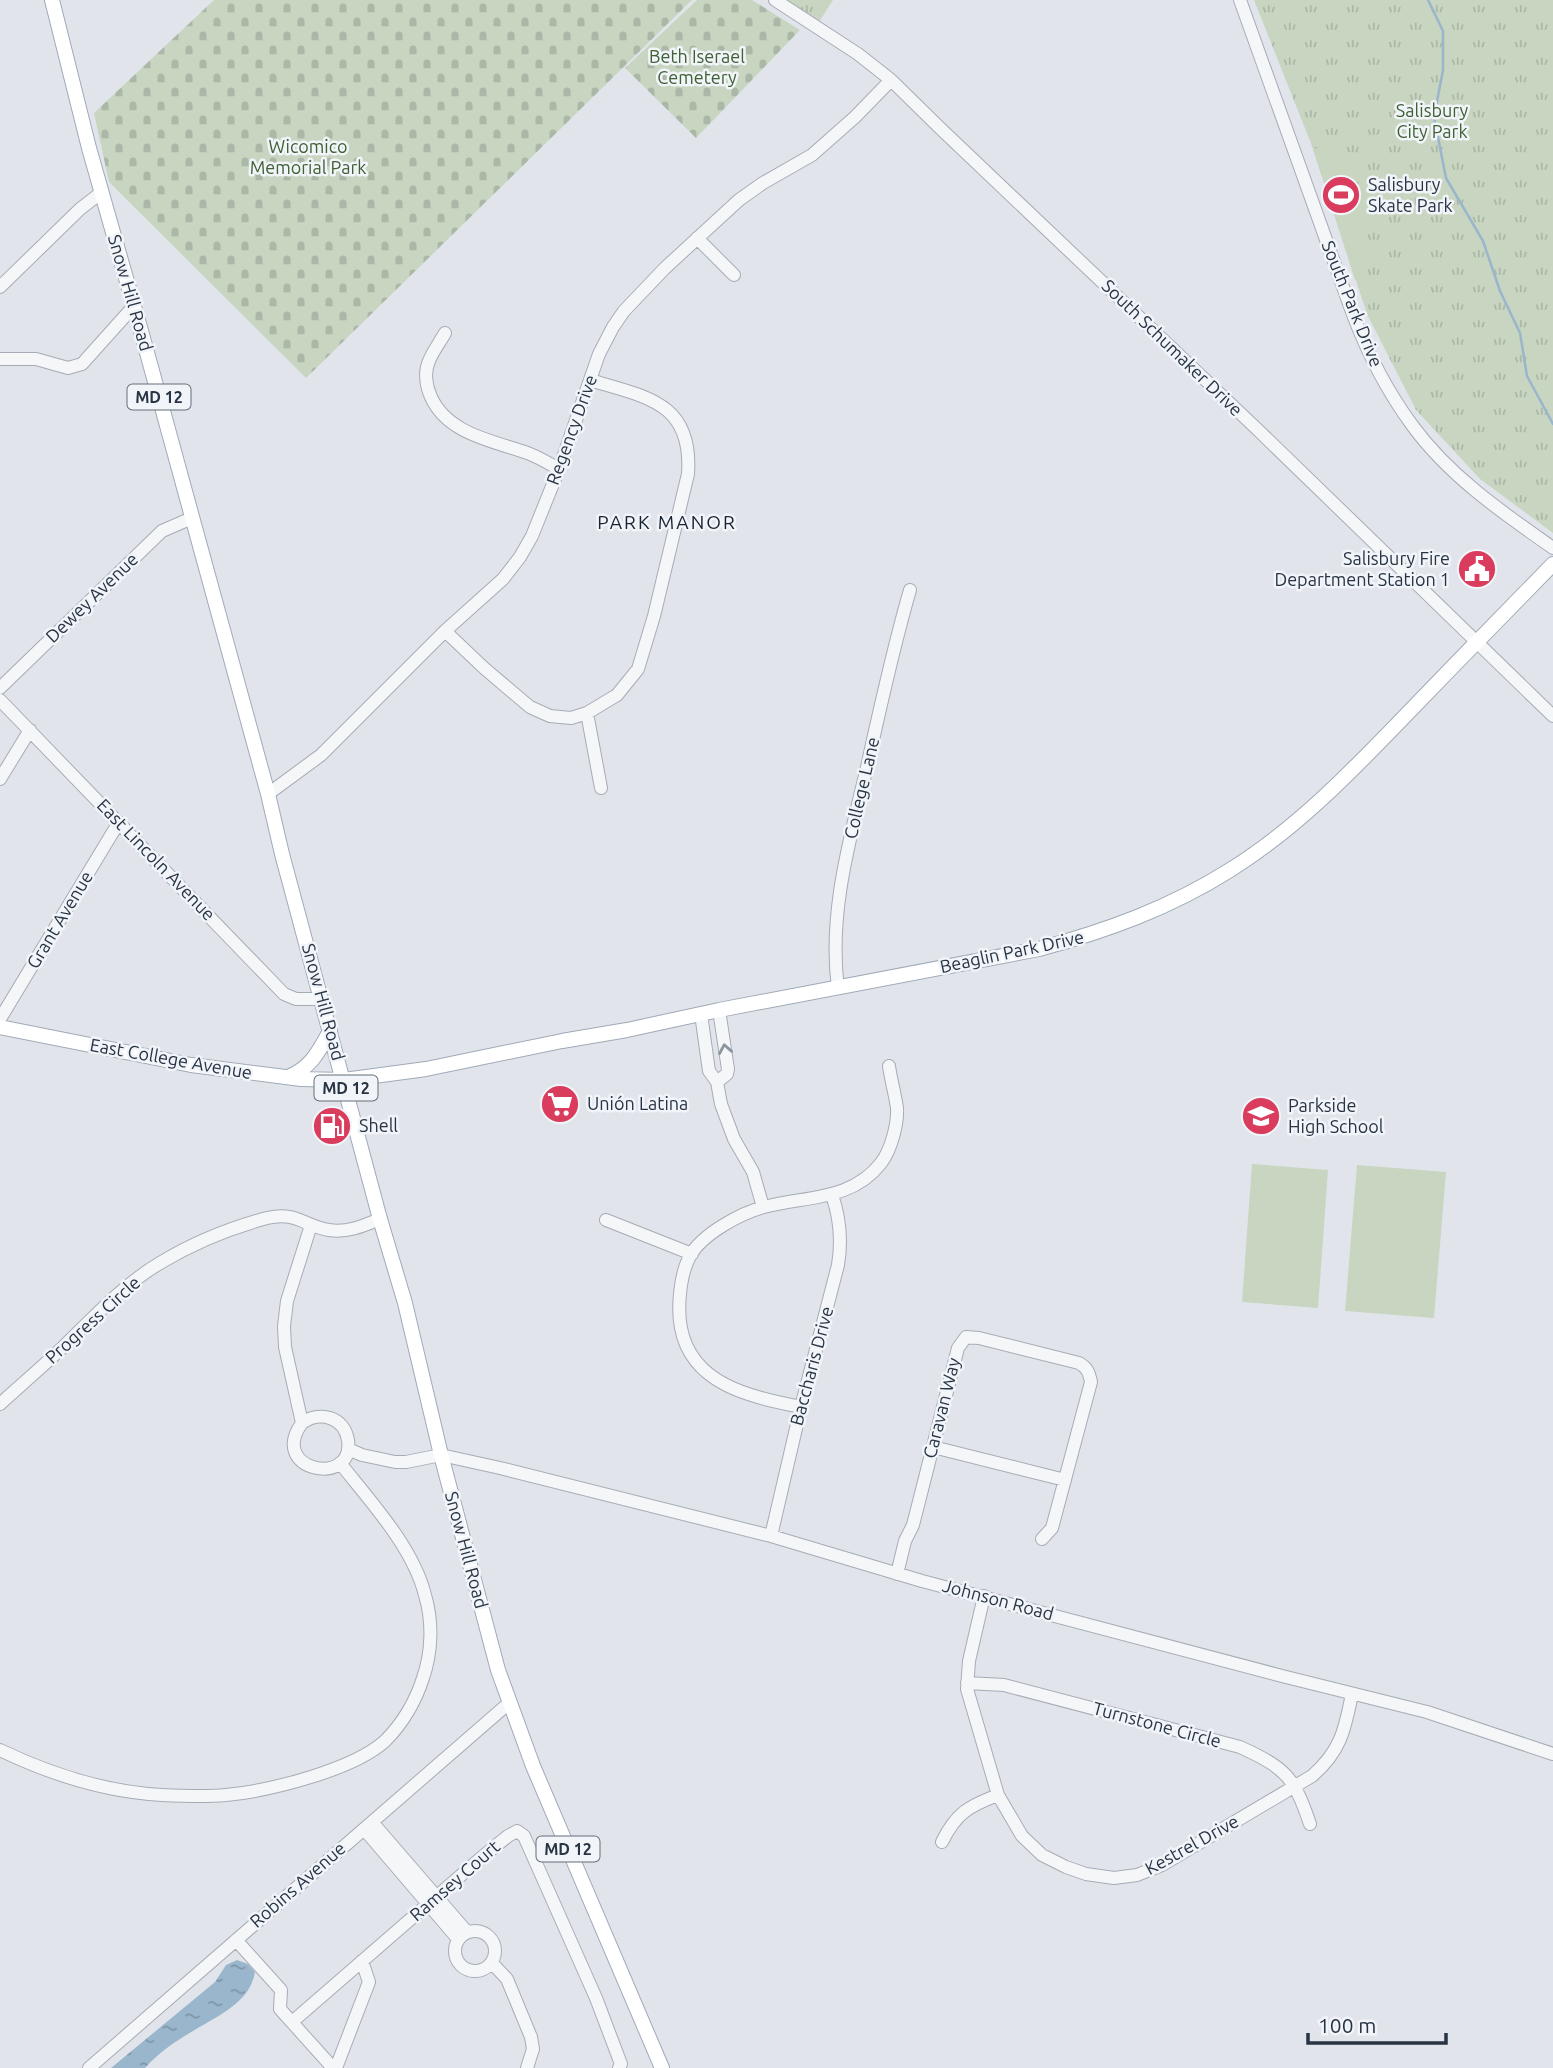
<svg xmlns="http://www.w3.org/2000/svg" width="1553" height="2068" font-family="Ubuntu,sans-serif">
	<style>
		.grass { fill: url(#grass-tufts) }
		.cemetery { fill: url(#cemetery-stones) }
		.pitch { fill: #c7d5c1 }
		.water { fill: url(#water-ripples) }
		.lines { fill: none; stroke-linecap: round; stroke-linejoin: round }
		.stream { stroke: #99b6cd; stroke-width: 2.5 }
		.minor-casing { stroke: #a6acb6; stroke-width: 14 }
		.major-casing { stroke: #9faab7; stroke-width: 16 }
		.minor { stroke: #f4f6f8; stroke-width: 12 }
		.major { stroke: #fff; stroke-width: 14 }
		.oneway { stroke: #8e959e }
		.labels { text-anchor: middle; stroke-width: 5; stroke-linejoin: round; paint-order: stroke }
		.shield { fill: #f1f4f8; stroke: #646e7a; stroke-width: 2 }
		.shield-label { font-size: 16px; font-weight: bold; fill: #283444 }
		.park-label { font-size: 18px; fill: #3f6134; stroke: #f1f4f8 }
		.poi-label { font-size: 18px; fill: #283444; stroke: #f1f4f8; text-anchor: start }
		.street-label { font-size: 18px; fill: #283444; stroke: #f1f4f8 }
		.neighbourhood-label { font-size: 19px; letter-spacing: 2px; fill: #1a2434; stroke: #f1f4f8 }
	</style>
	<defs>
		<pattern id="grass-tufts" width="24" height="20" patternUnits="userSpaceOnUse" patternTransform="scale(1.75)"><rect width="24" height="20" fill="#c7d5c1"/><path d="M3 7l-1-3M5 7V3M7 7l1-3M15 17l-1-3M17 17v-4M19 17l1-3" fill="none" stroke="#abb7a7"/></pattern>
		<pattern id="cemetery-stones" width="16" height="16" patternUnits="userSpaceOnUse" patternTransform="scale(1.75)"><rect width="16" height="16" fill="#c7d5c1"/><path d="M2 7V4a2 2 0 0 1 4 0v3zM10 15v-3a2 2 0 0 1 4 0v3z" fill="#abb7a7"/></pattern>
		<pattern id="water-ripples" width="26" height="14" patternUnits="userSpaceOnUse" patternTransform="scale(1.75)"><rect width="26" height="14" fill="#99b6cd"/><path d="M2 4q2-2 4 0t4 0M15 11q2-2 4 0t4 0" fill="none" stroke="#7d95a8"/></pattern>
	</defs>
	<rect width="100%" height="100%" fill="#e1e5eb"/>
	<path class="grass" d="M784,0H833L819,22Z
		M1254,0H1553V533L1480,479L1416,410L1367,314L1312,146Z"/>
	<path class="cemetery" d="M214,0H692L306,378L109,182L94,113Z
		M697,0H752L800,30L696,138L625,68Z"/>
	<path class="pitch" d="M1312,146L1344,166L1364,224L1367,257L1365,277L1355,280Z
		M1252,1164L1328,1170L1318,1308L1242,1302Z
		M1357,1165L1446,1172L1434,1318L1345,1311Z"/>
	<path class="water" d="M237,1960L248,1964L255,1972C250,2003 217,2016 193,2031C176,2041 158,2053 145,2068H111L215,1982L226,1965Z"/>
	<g class="lines">
		<path class="stream" d="M1428,0L1443,31V70L1434,117L1446,178L1483,241L1500,291L1520,333L1527,376L1553,424"/>
		<g class="minor-casing">
			<path id="minor" d="M775,0L858,54L891,80L942,130L1258,430L1553,716
				M1240,0L1352,312C1367,352 1387,391 1412,425C1449,476 1503,513 1553,548
				M697,238L734,275
				M0,287L80,209L102,192
				M445,333C440,342 433,351 429,361C424,372 426,386 431,397C448,435 495,441 530,454C540,458 550,464 559,469
				M0,359H36L68,368L82,364L134,306
				M445,631L484,668L530,707L550,716L571,718L587,713L617,695L638,669L654,616L688,474C693,402 646,397 590,380
				M0,688L162,531L192,518
				M0,700L284,994L296,999H321
				M587,713L601,788
				M0,779L30,730
				M268,794L321,755L445,631L503,579L520,557L532,536L559,469L599,354L613,327L624,311L665,268L739,200L763,183L812,155L855,117L891,80
				M838,988C828,914 850,839 867,767C880,708 893,648 910,590
				M701,1014L709,1071L717,1082L721,1104L734,1139L753,1172L763,1207
				M0,1019L119,822
				M717,1082L727,1074L728,1069L719,1010
				M606,1220L692,1254
				M0,1404C21,1385 43,1366 63,1347C94,1317 123,1285 160,1263C193,1243 230,1228 267,1218C296,1211 304,1226 329,1230C347,1233 363,1226 380,1219
				M801,1407C753,1397 692,1386 681,1328C677,1308 680,1274 690,1256C702,1234 741,1213 764,1207C805,1196 852,1201 881,1163C891,1150 898,1124 897,1108C895,1094 891,1080 889,1066
				M302,1423C319,1411 344,1416 348,1440C355,1488 267,1471 302,1423L285,1347L284,1326L287,1301L311,1225
				M933,1447L1065,1480
				M348,1449L362,1455L395,1462H406L441,1455L500,1468L771,1536L922,1581L1282,1676L1427,1712L1553,1754
				M771,1536L801,1407L838,1265C842,1241 840,1218 832,1195
				M897,1574L905,1541L913,1525L958,1348L966,1337L979,1338L1079,1363C1088,1368 1089,1373 1091,1382L1052,1528L1042,1539
				M984,1596L969,1661L967,1689L998,1795L1022,1836L1042,1855L1066,1867L1086,1874L1114,1878L1137,1875L1162,1865L1312,1776C1341,1751 1345,1729 1352,1694
				M967,1683L1004,1685L1240,1747C1286,1768 1294,1777 1310,1824
				M0,1750C50,1774 107,1792 162,1795C183,1796 205,1797 226,1795C269,1791 353,1770 385,1741C403,1723 415,1703 423,1678C432,1652 433,1622 425,1595C413,1547 370,1501 340,1463
				M372,1822L467,1932
				M364,1829L458,1939
				M942,1842C956,1813 969,1806 998,1795
				M455 1951a20 20 0 1 1 40 0a20 20 0 1 1-40 0Z
				M236,1940L281,1990L280,2009L333,2068
				M492,1963L507,1979L531,2037L533,2049L527,2068
				M292,2022L481,1858L508,1836L517,1831L524,1836L596,1998L621,2064L619,2068
				M89,2068L509,1703
				M336,2068L369,1982L362,1961"/>
		</g>
		<g class="major-casing">
			<path id="major" d="M52,0L89,148L143,338L268,794L282,854L380,1219L405,1303L441,1455L498,1670L533,1766L662,2068
				M0,1027L191,1065L301,1079L344,1080L426,1069L562,1041L627,1030L719,1010L1039,949C1106,931 1170,908 1230,870C1296,829 1351,772 1405,716C1454,665 1504,614 1553,564
				M288,1077C311,1068 319,1051 330,1031"/>
		</g>
		<use href="#minor" class="minor"/>
		<use href="#major" class="major"/>
	</g>
	<defs><path id="oneway-chevron" d="M-2-3.5L2.5 0L-2 3.5" fill="none" stroke-width="1.6" stroke-linecap="round" stroke-linejoin="round" transform="scale(1.75)"/></defs>
	<use class="oneway" href="#oneway-chevron" transform="translate(725 1049) rotate(-100)"/>
	<defs>
		<g id="stadium-disc" transform="scale(2.0125)"><circle r="9.5" fill="#d93c5d" stroke="#f1f4f8"/><path d="M0-5a6.5 5 0 1 0 0 10a6.5 5 0 1 0 0-10ZM-3.5-1.8h7v3.6h-7Z" fill="#fff"/></g>
		<g id="civic-disc" transform="scale(2.0125)"><circle r="9.5" fill="#d93c5d" stroke="#f1f4f8"/><path d="M-.6-6.5H3V-4.5H.6V-3L4-1V1h2V6H-6V1h2V-1L-.6-3ZM-1.2 2.5V6h2.4V2.5Z" fill="#fff"/></g>
		<g id="supermarket-disc" transform="scale(2.0125)"><circle r="9.5" fill="#d93c5d" stroke="#f1f4f8"/><path d="M-6-5.5h2.5l.6 2H6L4.5 2H-2.5L-4.4-4H-6ZM-1.5 3.2a1.3 1.3 0 1 0 .1 0ZM3 3.2a1.3 1.3 0 1 0 .1 0Z" fill="#fff"/></g>
		<g id="school-disc" transform="scale(2.0125)"><circle r="9.5" fill="#d93c5d" stroke="#f1f4f8"/><path d="M0-5L7-2L0 1L-7-2ZM-4 1L0 2.5L4 1V4Q0 6-4 4Z" fill="#fff"/></g>
		<g id="fuel-disc" transform="scale(2.0125)"><circle r="9.5" fill="#d93c5d" stroke="#f1f4f8"/><path d="M-5.5-6h7V0h2V4h1.3V-2.5L3-4.5l.8-.8L6-3V5H2.5V1h-1V6h-7ZM-4.2-4.7v3.2H.2V-4.7Z" fill="#fff"/></g>
	</defs>
	<g fill-rule="evenodd">
		<use href="#stadium-disc" x="1341" y="195"/>
		<use href="#civic-disc" x="1477" y="569"/>
		<use href="#supermarket-disc" x="560" y="1104"/>
		<use href="#school-disc" x="1261" y="1116"/>
		<use href="#fuel-disc" x="332" y="1126"/>
	</g>
	<g class="labels">
		<g class="shield">
			<rect x="127.5" y="384.5" width="63" height="25" rx="5"/>
			<rect x="314.5" y="1075.5" width="63" height="25" rx="5"/>
			<rect x="536.5" y="1836.5" width="63" height="25" rx="5"/>
		</g>
		<g class="shield-label">
			<text x="159" y="403">MD 12</text>
			<text x="346" y="1094">MD 12</text>
			<text x="568" y="1855">MD 12</text>
		</g>
		<g class="park-label">
			<text x="697" y="63">Beth Iserael<tspan x="697" dy="21">Cemetery</tspan></text>
			<text x="1432" y="117">Salisbury<tspan x="1432" dy="21">City Park</tspan></text>
			<text x="308" y="153">Wicomico<tspan x="308" dy="21">Memorial Park</tspan></text>
		</g>
		<g class="poi-label">
			<text x="1368" y="191">Salisbury<tspan x="1368" dy="21">Skate Park</tspan></text>
			<text x="1450" y="565" text-anchor="end">Salisbury Fire<tspan x="1450" dy="21">Department Station 1</tspan></text>
			<text x="587" y="1110">Unión Latina</text>
			<text x="1288" y="1112">Parkside<tspan x="1288" dy="21">High School</tspan></text>
			<text x="359" y="1132">Shell</text>
		</g>
		<g class="street-label">
			<text transform="translate(130 293) rotate(74)" y="6">Snow Hill Road</text>
			<text transform="translate(1352 304) rotate(68)" y="6">South Park Drive</text>
			<text transform="translate(1172 348) rotate(44)" y="6">South Schumaker Drive</text>
			<text transform="translate(572 430) rotate(-70)" y="6">Regency Drive</text>
			<text transform="translate(92 598) rotate(-44)" y="6">Dewey Avenue</text>
			<text transform="translate(862 788) rotate(-77)" y="6">College Lane</text>
			<text transform="translate(156 860) rotate(46)" y="6">East Lincoln Avenue</text>
			<text transform="translate(60 920) rotate(-59)" y="6">Grant Avenue</text>
			<text transform="translate(1012 952) rotate(-12)" y="6">Beaglin Park Drive</text>
			<text transform="translate(323 1002) rotate(75)" y="6">Snow Hill Road</text>
			<text transform="translate(171 1059) rotate(10)" y="6">East College Avenue</text>
			<text transform="translate(93 1320) rotate(-42)" y="6">Progress Circle</text>
			<text transform="translate(812 1366) rotate(-75)" y="6">Baccharis Drive</text>
			<text transform="translate(942 1408) rotate(-76)" y="6">Caravan Way</text>
			<text transform="translate(466 1550) rotate(75)" y="6">Snow Hill Road</text>
			<text transform="translate(998 1600) rotate(15)" y="6">Johnson Road</text>
			<text transform="translate(1157 1725) rotate(15)" y="6">Turnstone Circle</text>
			<text transform="translate(1192 1845) rotate(-29)" y="6">Kestrel Drive</text>
			<text transform="translate(455 1881) rotate(-41)" y="6">Ramsey Court</text>
			<text transform="translate(298 1885) rotate(-41)" y="6">Robins Avenue</text>
		</g>
		<g class="neighbourhood-label">
			<text x="667" y="529">PARK MANOR</text>
		</g>
	</g>
	<path d="M1308 2033v10h138v-10" fill="none" stroke="#283444" stroke-width="3.5"/>
	<text x="1318" y="2033" font-size="21" fill="#283444" stroke="#f1f4f8" stroke-width="5" paint-order="stroke">100 m</text>
</svg>
